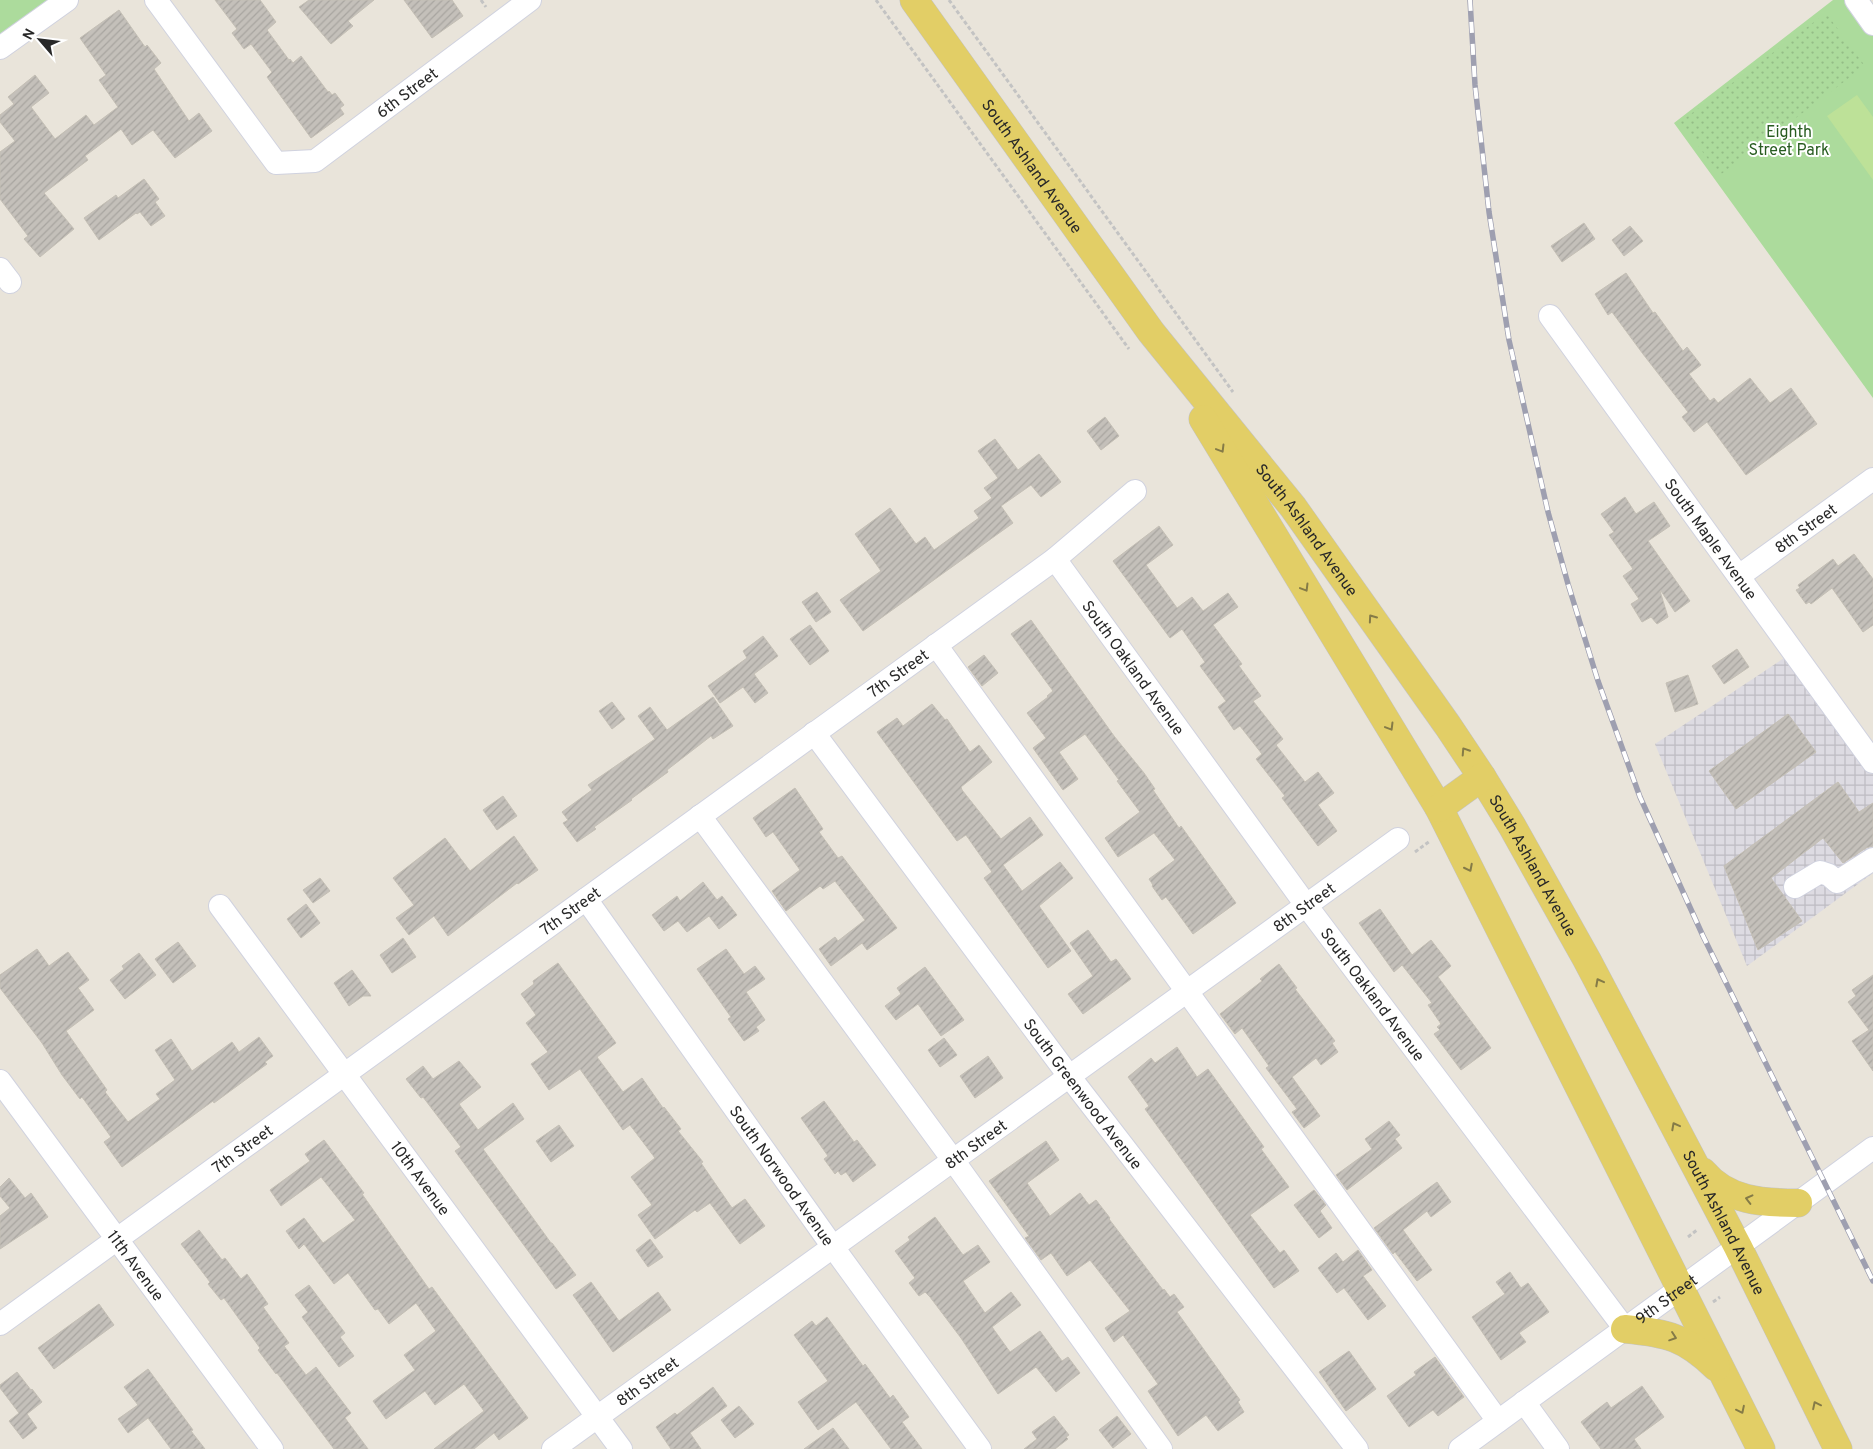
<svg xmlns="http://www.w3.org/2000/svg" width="1873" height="1449" font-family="Overpass,sans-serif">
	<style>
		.industrial { fill: url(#industrial-grid) }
		.grass { fill: #acdb9c }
		.garden { fill: url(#garden-dots) }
		.pitch { fill: #bde198 }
		.building { fill: url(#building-hatch); stroke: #c4bfb5 }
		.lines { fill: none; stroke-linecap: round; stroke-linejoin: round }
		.minor-casing { stroke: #d0d2df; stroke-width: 24 }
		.major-casing { stroke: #c3c3c3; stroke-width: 29 }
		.path { stroke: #c3c3c3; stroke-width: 3; stroke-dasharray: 4 2.5; stroke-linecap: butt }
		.minor { stroke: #fff; stroke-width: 22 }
		.major { stroke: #e2ce66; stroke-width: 28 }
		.rail-casing { stroke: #9e9fb0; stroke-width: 5.5 }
		.rail { stroke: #fff; stroke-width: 4; stroke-dasharray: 11; stroke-linecap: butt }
		.oneway { stroke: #857b47 }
		.labels { text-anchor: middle; stroke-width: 4; stroke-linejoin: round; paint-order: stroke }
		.street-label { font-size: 16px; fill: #282828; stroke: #fff }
		.park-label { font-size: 16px; fill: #285c20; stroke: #fff }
	</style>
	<defs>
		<pattern id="industrial-grid" width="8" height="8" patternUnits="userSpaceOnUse" patternTransform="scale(1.25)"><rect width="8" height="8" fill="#dddbe2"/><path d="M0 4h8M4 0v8" fill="none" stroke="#bebcc2"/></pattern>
		<pattern id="garden-dots" width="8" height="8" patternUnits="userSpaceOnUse" patternTransform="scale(1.25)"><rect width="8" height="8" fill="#acdb9c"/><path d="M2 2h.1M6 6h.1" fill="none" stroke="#94bc86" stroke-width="1.8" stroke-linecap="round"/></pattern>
		<pattern id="building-hatch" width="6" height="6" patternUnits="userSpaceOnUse" patternTransform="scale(1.25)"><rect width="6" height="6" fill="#c4c0ba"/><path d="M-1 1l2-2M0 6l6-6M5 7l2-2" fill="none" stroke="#a8a5a0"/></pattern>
	</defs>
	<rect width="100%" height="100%" fill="#e9e4da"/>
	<path class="industrial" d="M1793,652L1873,762V873L1747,966L1655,744Z"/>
	<path class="grass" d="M0,0H67L0,48Z
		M1833,0H1856L1873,24V398L1674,123Z"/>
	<path class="garden" d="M1826,13L1865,66L1720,175L1680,122Z"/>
	<path class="pitch" d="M1857,95L1873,117V180L1827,116Z"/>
	<path class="building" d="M215,0H260L276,22L267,30L289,60L290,59L293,63L301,56L328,92L329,91L332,95L335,93L344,105L340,108L344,114L311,138L267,77L272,72L251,44L244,49L232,33L237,29Z
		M309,0H374L348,21L353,26L331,44L299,7Z
		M404,0H452L463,16L432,38Z
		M119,10L145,47L147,45L161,63L154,69L189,121L199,113L212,131L175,158L153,130L132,145L121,129L85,156L88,160L44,193L74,229L40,257L24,239L28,236L0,199V152L15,141L0,122V115L14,104L8,97L35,75L49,93L31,107L55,139L86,115L94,125L118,107L99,80L106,75L80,38Z
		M144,179L159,199L155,202L165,216L151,226L140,212L137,214L136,213L99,240L84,218L116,195L118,198Z
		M1584,223L1595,239L1562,262L1551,246Z
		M1630,226L1643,241L1624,256L1612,240Z
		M1626,273L1653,313L1655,312L1683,351L1687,347L1701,365L1689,374L1710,401L1714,398L1718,403L1750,378L1770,403L1791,388L1817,424L1746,475L1707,422L1694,432L1682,417L1688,412L1643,354L1612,312L1608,315L1595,294Z
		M1105,417L1119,436L1101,450L1087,431Z
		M995,439L1018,470L1039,454L1061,482L1041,497L1031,485L1001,506L1013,523L863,631L840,600L881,571L855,534L890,508L916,544L925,537L934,550L979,518L974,511L992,498L984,488L998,478L978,451Z
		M1625,497L1636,514L1654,502L1670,526L1648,541L1690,601L1675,612L1661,591H1660L1668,617L1657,624L1651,617L1642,622L1631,604L1639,599L1623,576L1633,569L1609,535L1614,532L1601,514Z
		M1159,526L1173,545L1146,565L1177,608L1192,597L1203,611L1228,593L1238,607L1213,625L1242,664L1239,666L1261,696L1253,701L1283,739L1276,745L1305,782L1318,772L1334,793L1318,805L1337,831L1318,846L1282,798L1285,796L1256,759L1262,754L1240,726L1234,730L1218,707L1226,701L1200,666L1205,662L1182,629L1170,638L1113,561Z
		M1854,554L1873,579V625L1863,632L1832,588L1811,604L1809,602L1806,604L1796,590L1800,588L1798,585L1833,559L1838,566Z
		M817,592L831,612L816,622L802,602Z
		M1031,620L1114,736L1144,773L1155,789L1153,790L1179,828L1181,826L1236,903L1193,934L1166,897L1162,900L1152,886L1153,885L1149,879L1175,860L1154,833L1118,857L1105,838L1140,812L1117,781L1119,780L1085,734L1059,752L1078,779L1063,790L1033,748L1046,738L1027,713L1048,697L1047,696L1053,691L1011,634Z
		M810,625L829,651L810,665L790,639Z
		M763,636L778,656L754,674L768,693L755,703L743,687L720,703L708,686L747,658L743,651Z
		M1737,649L1749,667L1724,684L1712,666Z
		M984,655L998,673L982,686L968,667Z
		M1688,675L1698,704L1675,712L1666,683Z
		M713,697L733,726L713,739L711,736L667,770L668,772L631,799L632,800L594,827L596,829L577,842L563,823L568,820L562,812L592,790L588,785L655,739L638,716L650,707L667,730Z
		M612,702L625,719L612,729L599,711Z
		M932,704L945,720L947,719L970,752L979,745L992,762L961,787L962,790L1001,839L1030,817L1043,835L1003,865L1022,891L1060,862L1073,878L1039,906L1071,951L1048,968L984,878L992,872L966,835L957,841L877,732L897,718L903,726Z
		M1788,714L1816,752L1736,809L1709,771Z
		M1838,782L1859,812L1873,803V846L1866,848L1843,863L1823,838L1771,878L1802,921L1758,950L1724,866Z
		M795,788L823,829L819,832L838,858L842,856L897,928L867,950L862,943L831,966L819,949L835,937L838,941L865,920L835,881L823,889L820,886L786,911L772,891L800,870L773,832L766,837L753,818Z
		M503,796L517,816L497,830L483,810Z
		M514,836L538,870L518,884L517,883L448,936L434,916L409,935L396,918L414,905L393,878L445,838L470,871Z
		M320,878L330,891L313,903L303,890Z
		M703,882L717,900L722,896L737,915L719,929L709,916L687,932L678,921L664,931L652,915L677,896L680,901Z
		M306,904L320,923L301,938L287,919Z
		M1380,909L1412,955L1431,940L1451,966L1438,977L1491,1048L1461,1070L1434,1034L1440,1030L1437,1027L1441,1024L1428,1005L1432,1003L1402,965L1394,972L1359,923Z
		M1088,930L1111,962L1116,959L1131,979L1083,1014L1068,994L1093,976L1070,943Z
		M403,938L416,957L392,973L380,955Z
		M178,942L196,966L173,983L155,959Z
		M37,949L49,966L68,952L89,980L78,988L94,1010L66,1031L107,1090L105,1092L128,1122L160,1099L156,1094L175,1080L155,1050L171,1039L192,1071L232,1042L239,1052L259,1037L273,1056L265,1062L267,1064L214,1103L213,1101L122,1167L104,1142L111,1137L82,1097L80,1099L62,1075L42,1043L0,988V975Z
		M726,949L744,974L755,966L765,979L746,992L765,1020L756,1027L759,1031L744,1041L728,1019L731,1017L697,969Z
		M139,953L156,975L125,999L110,980L124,969L122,966Z
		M558,963L616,1043L597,1057L623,1092L642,1078L663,1108L664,1107L681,1129L678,1131L703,1162L701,1163L732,1208L745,1199L765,1226L740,1244L710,1203L697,1212L695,1210L655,1239L638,1215L652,1205L631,1177L655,1158L630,1125L623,1130L580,1069L549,1090L531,1064L548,1052L526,1023L536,1015L521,994L534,984L533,981Z
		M1279,964L1297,988L1295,989L1335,1041L1332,1043L1338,1052L1321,1065L1316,1058L1292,1077L1320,1116L1304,1128L1292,1112L1297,1109L1266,1068L1269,1066L1242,1028L1235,1034L1220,1014L1262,981L1260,979Z
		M925,967L964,1020L941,1036L918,1004L896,1020L885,1006L901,994L897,988Z
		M352,970L371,996H363L349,1006L334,983Z
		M1873,975V1071L1852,1041L1869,1030L1848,1002L1856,996L1852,990Z
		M944,1038L957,1055L940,1067L928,1050Z
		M1177,1047L1197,1077L1208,1069L1264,1147L1261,1149L1289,1187L1250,1215L1280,1253L1284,1250L1299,1271L1274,1288L1145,1109L1149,1106L1128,1077L1151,1058L1155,1063Z
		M988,1056L1003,1078L975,1098L960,1076Z
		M459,1061L481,1087L459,1104L478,1130L513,1103L524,1119L483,1149L551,1243H552L576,1275L556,1289L455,1151L461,1147L423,1097L421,1098L406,1079L423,1066L433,1079Z
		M824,1101L854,1142L857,1140L876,1165L853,1182L846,1172L841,1175L838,1171L835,1174L824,1159L828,1156L801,1118Z
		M1389,1121L1400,1135L1395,1139L1402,1148L1347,1190L1336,1175L1372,1149L1365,1139Z
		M559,1125L574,1146L551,1162L536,1141Z
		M324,1140L364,1193L362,1194L429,1289L432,1287L528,1418L499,1440L494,1433L474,1449H434L484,1411L464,1384L435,1405L425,1391L386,1419L373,1401L415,1370L404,1355L436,1331L416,1303L389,1324L378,1309L375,1310L348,1273L334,1284L304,1244L299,1249L286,1231L304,1218L323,1243L355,1220L321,1177L281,1206L270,1190L310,1161L305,1154Z
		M1046,1141L1059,1160L1027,1183L1050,1216L1080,1193L1089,1205L1096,1200L1110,1218L1109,1219L1163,1290L1164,1289L1170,1297L1174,1294L1184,1307L1177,1312L1240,1400L1238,1402L1244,1412L1218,1431L1206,1415L1178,1436L1148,1391L1158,1384L1123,1335L1114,1342L1105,1328L1130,1311L1090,1260L1067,1276L1051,1253L1041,1260L1025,1238L1029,1236L989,1181Z
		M9,1178L25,1198L31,1193L48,1217L0,1249V1216L10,1208L0,1196V1187Z
		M1437,1182L1451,1202L1431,1217L1427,1211L1403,1230L1432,1270L1417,1281L1395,1252L1393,1254L1374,1228Z
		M1314,1190L1326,1205L1320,1211L1332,1228L1319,1238L1294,1205Z
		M935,1217L963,1255L978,1245L990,1262L963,1281L985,1313L1011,1292L1021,1305L992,1327L1010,1352L1040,1331L1062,1361L1068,1357L1080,1373L1056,1392L1036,1367L998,1394L961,1338L930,1297L925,1292L919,1296L909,1283L915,1278L895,1251L910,1240L908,1237Z
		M199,1230L222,1260L225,1258L241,1279L247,1274L268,1304L263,1307L289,1343L284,1346L306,1375L316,1367L351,1413L345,1418L368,1449H334L277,1373L276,1374L258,1350L260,1348L224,1298L221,1300L208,1284L210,1282L181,1244Z
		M650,1239L663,1257L648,1267L636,1250Z
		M1358,1250L1372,1270L1363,1276L1386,1306L1368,1320L1344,1288L1337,1293L1318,1268L1336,1253L1343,1262Z
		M1510,1272L1521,1288L1528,1283L1549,1312L1519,1333L1526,1342L1501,1360L1472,1317L1505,1294L1496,1282Z
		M591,1282L619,1321L658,1292L671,1310L613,1352L573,1295Z
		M309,1285L345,1333L340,1337L354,1356L339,1367L302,1317L308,1312L295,1295Z
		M99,1304L114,1325L54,1369L38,1348Z
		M827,1317L863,1366L865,1364L890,1398L893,1395L909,1417L902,1422L922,1449H891L856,1402L818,1430L798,1402L828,1381L794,1335L812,1321L816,1326Z
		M1349,1351L1376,1389L1346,1411L1319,1372Z
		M1435,1357L1464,1397L1438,1416L1433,1410L1409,1427L1387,1396L1416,1375L1414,1372Z
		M148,1369L193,1430L191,1431L205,1449H171L148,1418L128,1433L118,1419L138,1405L124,1387Z
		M17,1372L31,1390L32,1389L42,1402L27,1414L37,1428L23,1439L9,1421L19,1413L0,1388V1385Z
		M1642,1386L1664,1417L1634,1439L1641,1449H1601L1581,1422L1607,1402L1611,1408Z
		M713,1387L727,1406L690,1433L701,1449H671L656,1427L675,1413L677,1415Z
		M739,1406L754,1424L735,1438L721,1420Z
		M1054,1416L1069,1435L1066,1437L1068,1439L1055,1449H1024L1037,1439L1032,1432Z
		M1117,1416L1131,1434L1113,1448L1099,1430Z
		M833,1428L849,1449H804Z"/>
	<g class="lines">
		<g class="minor-casing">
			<g id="minor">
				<path id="s1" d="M156,0L276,163L315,161L530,0"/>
				<path d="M1856,0L1873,24"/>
				<path d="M0,48L67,0"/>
				<path d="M0,269L10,282"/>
				<path id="s2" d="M1550,316L1873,762"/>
				<path id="s3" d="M1055,559L1306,905L1625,1329"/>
				<path id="s4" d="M1739,576L1873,479"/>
				<path d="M936,645L1498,1421"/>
				<path id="s5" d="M814,733L1069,1076L1357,1449"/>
				<path d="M700,816L953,1160L1161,1449"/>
				<path d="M1795,887L1820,872L1829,875L1837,882L1873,859"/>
				<path id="s6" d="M586,899L833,1247L980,1449"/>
				<path id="s7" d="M220,906L621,1449"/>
				<path id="s8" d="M0,1081L272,1449"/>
				<path id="s9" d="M0,1324L1055,559L1135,491"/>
				<path d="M1524,1402L1558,1449"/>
				<path id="s10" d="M553,1449L1398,839"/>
				<path id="s11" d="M1460,1449L1873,1148"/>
			</g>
		</g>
		<g class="major-casing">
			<g id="major">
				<path id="s12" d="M914,0L1151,332L1293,507L1448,726L1482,777L1512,826L1587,960L1738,1247L1838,1449"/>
				<path d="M1203,419L1439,808L1761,1449"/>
				<path d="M1439,808L1482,777"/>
				<path d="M1703,1172C1727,1201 1763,1203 1798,1203"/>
				<path d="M1625,1329C1667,1333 1685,1337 1716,1367"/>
			</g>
		</g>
		<path class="path" d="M481,0L486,7
			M876,0L1129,349
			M949,0L1233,392
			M1415,852L1430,841
			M1688,1237L1697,1230
			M1713,1302L1720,1297"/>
		<use href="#minor" class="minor"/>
		<use href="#major" class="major"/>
		<g class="rail-casing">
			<path id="rail" d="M1470,0L1475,85L1489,212L1509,340L1548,512L1568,584L1598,681L1640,797L1703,936L1873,1281"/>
		</g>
		<use href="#rail" class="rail"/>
	</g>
	<defs><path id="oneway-chevron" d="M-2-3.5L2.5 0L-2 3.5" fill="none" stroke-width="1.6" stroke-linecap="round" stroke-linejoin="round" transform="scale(1.25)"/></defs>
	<g class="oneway">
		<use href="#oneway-chevron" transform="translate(1221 449) rotate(59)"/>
		<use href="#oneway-chevron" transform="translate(1305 588) rotate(59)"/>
		<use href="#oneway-chevron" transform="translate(1372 618) rotate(-125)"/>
		<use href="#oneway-chevron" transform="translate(1390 727) rotate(59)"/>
		<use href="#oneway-chevron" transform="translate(1465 751) rotate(-123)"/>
		<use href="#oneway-chevron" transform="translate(1469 868) rotate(63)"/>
		<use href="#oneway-chevron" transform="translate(1599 982) rotate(-118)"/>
		<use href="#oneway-chevron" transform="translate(1675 1126) rotate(-118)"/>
		<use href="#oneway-chevron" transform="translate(1749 1199) rotate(-166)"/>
		<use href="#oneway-chevron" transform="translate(1673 1337) rotate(19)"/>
		<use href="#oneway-chevron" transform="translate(1816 1405) rotate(-116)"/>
		<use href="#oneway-chevron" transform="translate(1741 1410) rotate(64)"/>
	</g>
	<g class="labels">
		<g class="street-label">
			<text dy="6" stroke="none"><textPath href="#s1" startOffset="356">6th Street</textPath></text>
			<text dy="6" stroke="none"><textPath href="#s12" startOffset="204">South Ashland Avenue</textPath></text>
			<text dy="6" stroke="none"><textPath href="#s4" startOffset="82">8th Street</textPath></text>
			<text dy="6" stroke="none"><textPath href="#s12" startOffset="660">South Ashland Avenue</textPath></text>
			<text dy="6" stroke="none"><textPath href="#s2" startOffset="275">South Maple Avenue</textPath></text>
			<text dy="6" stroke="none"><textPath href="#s3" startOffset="134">South Oakland Avenue</textPath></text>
			<text dy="6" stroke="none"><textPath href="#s9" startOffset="1109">7th Street</textPath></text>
			<text dy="6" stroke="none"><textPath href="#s12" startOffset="1065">South Ashland Avenue</textPath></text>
			<text dy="6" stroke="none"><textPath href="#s10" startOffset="926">8th Street</textPath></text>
			<text dy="6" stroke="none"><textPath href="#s9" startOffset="704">7th Street</textPath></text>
			<text dy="6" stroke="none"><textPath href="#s3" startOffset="539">South Oakland Avenue</textPath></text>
			<text dy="6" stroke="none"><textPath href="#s5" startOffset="450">South Greenwood Avenue</textPath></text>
			<text dy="6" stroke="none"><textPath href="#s10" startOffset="521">8th Street</textPath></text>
			<text dy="6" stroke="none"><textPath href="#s9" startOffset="299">7th Street</textPath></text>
			<text dy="6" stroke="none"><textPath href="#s6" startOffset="339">South Norwood Avenue</textPath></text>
			<text dy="6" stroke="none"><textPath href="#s7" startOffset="338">10th Avenue</textPath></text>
			<text dy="6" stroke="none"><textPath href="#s12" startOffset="1470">South Ashland Avenue</textPath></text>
			<text dy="6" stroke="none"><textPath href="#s8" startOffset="229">11th Avenue</textPath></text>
			<text dy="6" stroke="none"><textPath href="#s11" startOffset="255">9th Street</textPath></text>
			<text dy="6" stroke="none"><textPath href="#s10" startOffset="116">8th Street</textPath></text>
		</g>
		<g class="park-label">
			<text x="1789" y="137">Eighth<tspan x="1789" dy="18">Street Park</tspan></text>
		</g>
	</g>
	<g transform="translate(40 40) rotate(298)" stroke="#ffffff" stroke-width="4" paint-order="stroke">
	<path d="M0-4L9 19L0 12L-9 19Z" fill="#282828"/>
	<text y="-8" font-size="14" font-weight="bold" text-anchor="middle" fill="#282828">N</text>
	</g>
</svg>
